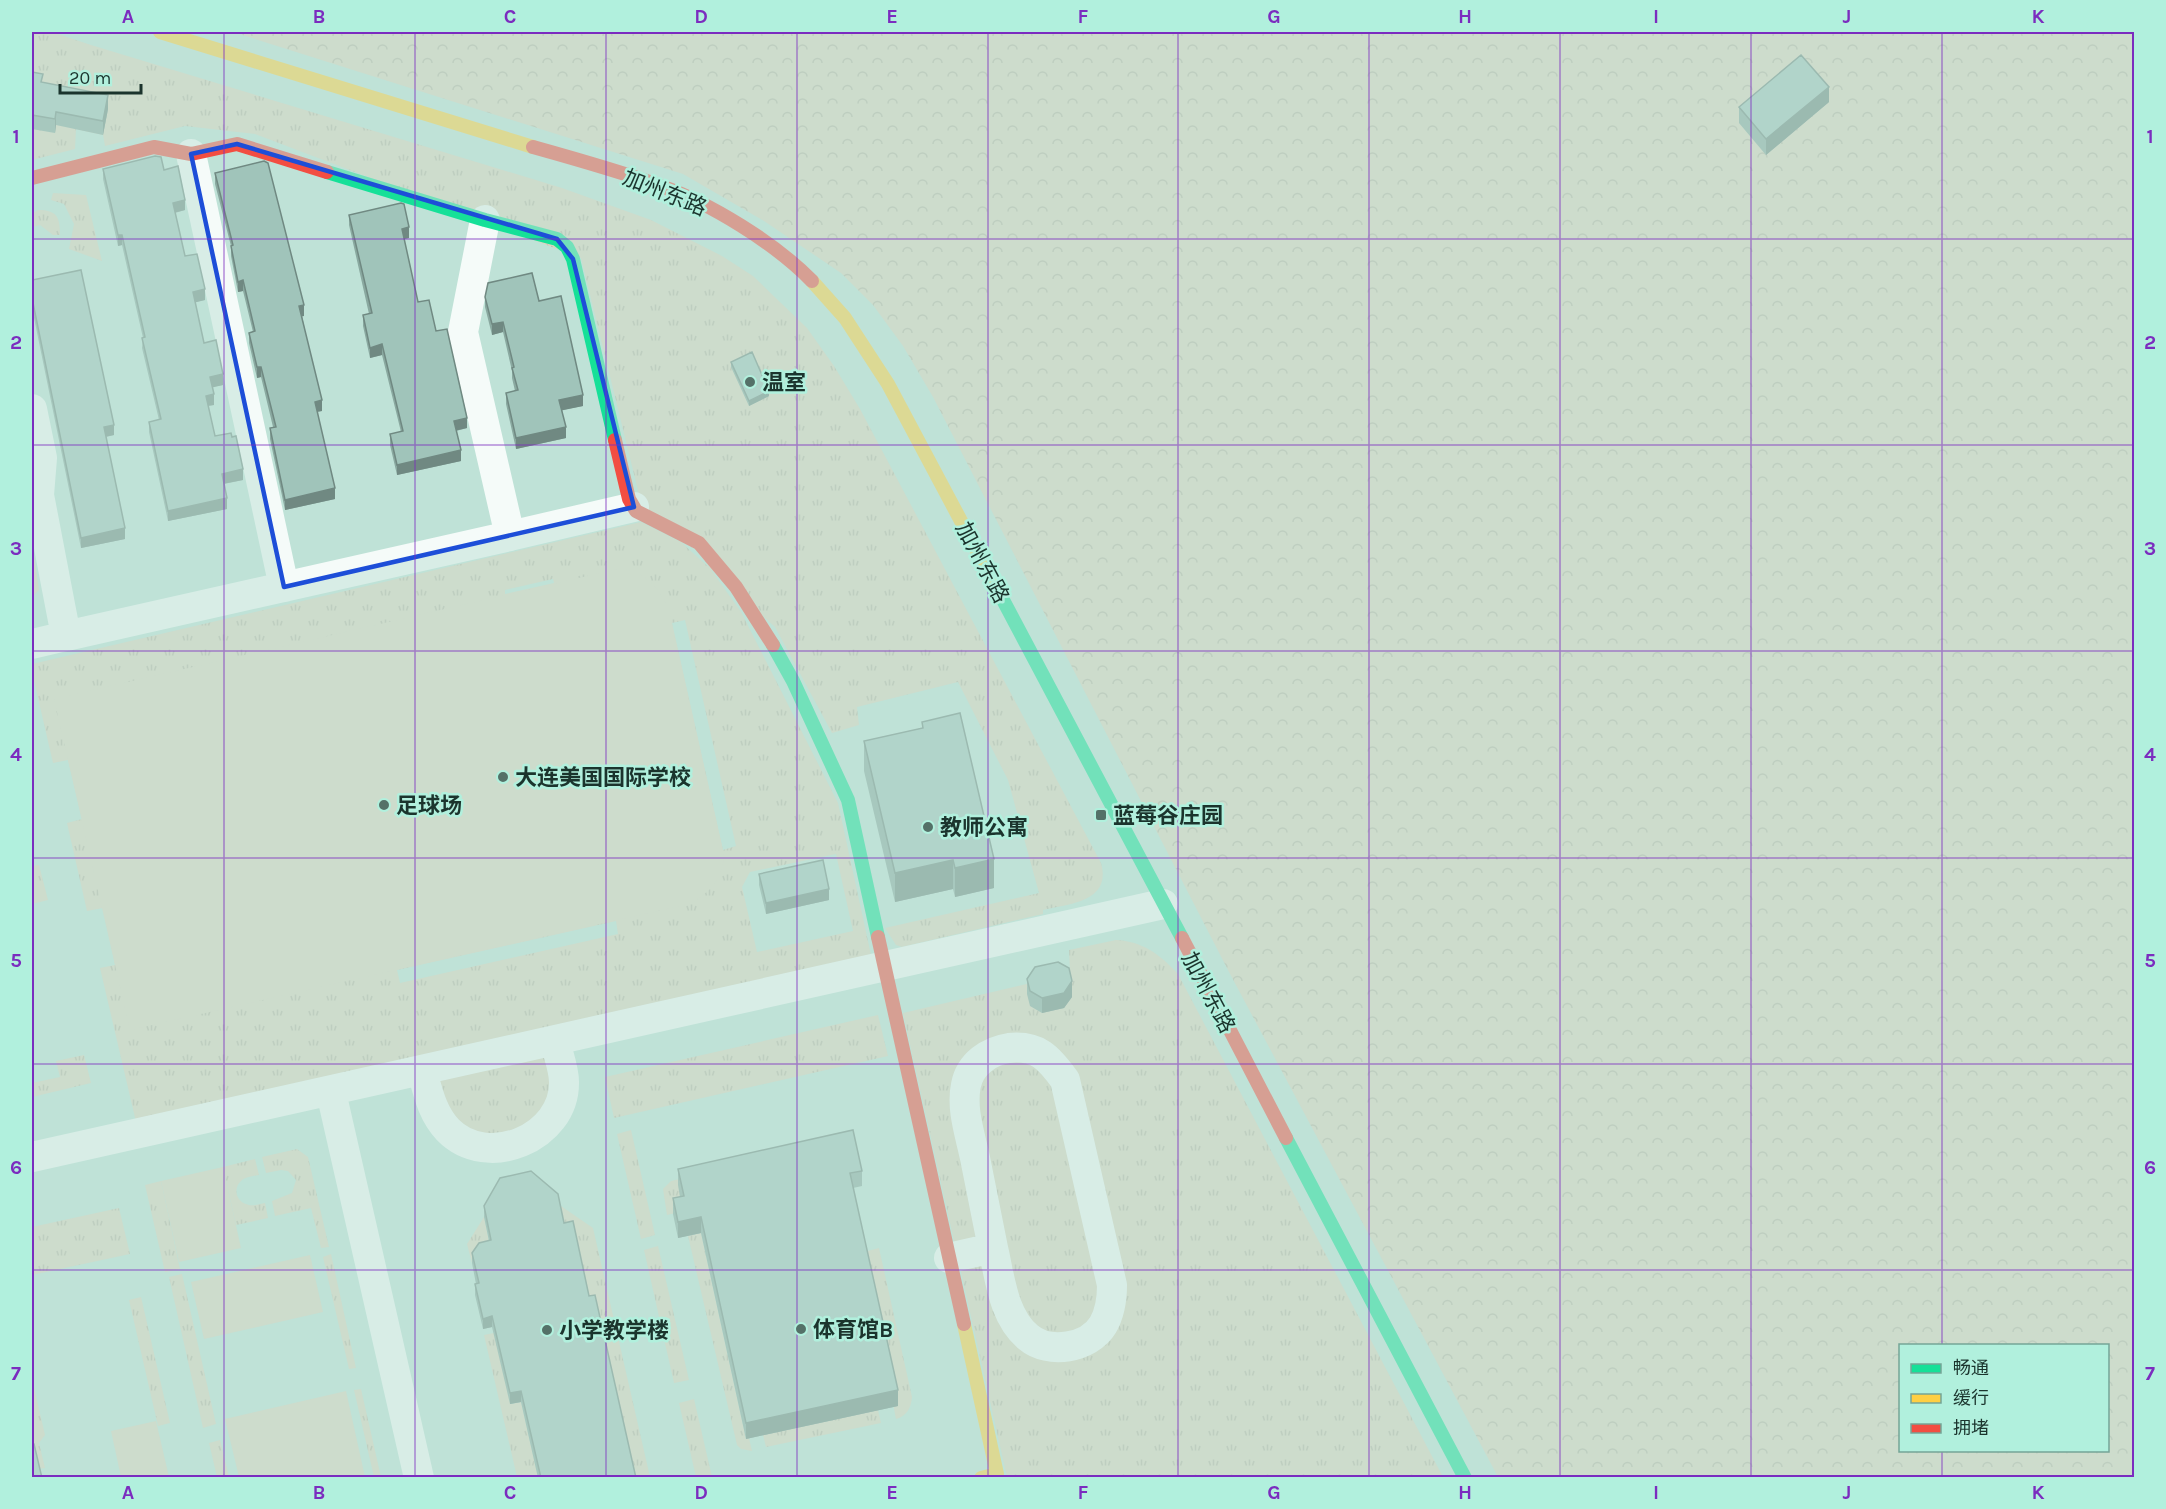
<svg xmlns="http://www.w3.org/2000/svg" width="2166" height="1509" font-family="Karla,'Noto Sans SC',sans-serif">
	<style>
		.grass { fill: url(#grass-tufts); fill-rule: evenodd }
		.forest { fill: url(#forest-crowns); fill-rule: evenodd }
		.garden { fill: #ddd4bf }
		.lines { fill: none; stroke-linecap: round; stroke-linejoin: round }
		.street { stroke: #f5fbf9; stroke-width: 30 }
		.fast { stroke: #16e098; stroke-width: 14 }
		.slow { stroke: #ffcf43; stroke-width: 14 }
		.jam { stroke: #f24e42; stroke-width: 14 }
		.wall { fill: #8aa9a0 }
		.shaded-wall { fill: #708982 }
		.building { fill: #a0c4ba; stroke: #708982; stroke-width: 1.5 }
		.marked { fill: none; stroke: #1d4ed8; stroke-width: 4.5; stroke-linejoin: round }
		.grid { fill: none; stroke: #7b2cbf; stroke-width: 1.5; stroke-opacity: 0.55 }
		.poi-dot { fill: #547168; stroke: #b1f0dd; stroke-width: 2 }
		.labels { text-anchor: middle; stroke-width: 5; stroke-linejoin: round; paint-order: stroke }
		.street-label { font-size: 22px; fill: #1b342d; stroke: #b1f0dd }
		.poi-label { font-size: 22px; font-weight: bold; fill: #1b342d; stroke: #b1f0dd; text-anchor: start }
		.neatline { fill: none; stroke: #7b2cbf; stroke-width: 2 }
		.grid-label { font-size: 20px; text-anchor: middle; font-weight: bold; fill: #7b2cbf }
	</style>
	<defs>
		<pattern id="grass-tufts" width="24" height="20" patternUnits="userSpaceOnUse" patternTransform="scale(1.5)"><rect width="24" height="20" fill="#ddd4bf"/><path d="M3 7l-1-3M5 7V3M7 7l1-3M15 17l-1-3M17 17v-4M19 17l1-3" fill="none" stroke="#bdb7a4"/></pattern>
		<pattern id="forest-crowns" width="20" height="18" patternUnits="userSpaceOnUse" patternTransform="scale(1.5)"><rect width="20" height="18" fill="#ddd4bf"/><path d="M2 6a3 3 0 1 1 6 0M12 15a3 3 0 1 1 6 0" fill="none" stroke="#bdb7a4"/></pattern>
	</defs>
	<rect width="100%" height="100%" fill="#bfe2d7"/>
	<path class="grass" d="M32,32H52L91,45L562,188L651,220L722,256L753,276L807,328L834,366L860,409L1101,863C1112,902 1069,904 1043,910V914L902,947L896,945L885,928L1039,893L1008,780L958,682L857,707L859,725L832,733L775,627L642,507L581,258L255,134L185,126L105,146L103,135L76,129L75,149L32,160Z
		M53,193L86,195L102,261L69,249L74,224L64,204L51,200Z
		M38,210C57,210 60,217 60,235H53L40,225L32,227V214Z
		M641,522L697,550L741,612L838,803L871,955L136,1122L100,968L115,965L103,908L87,911L67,823L82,819L68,760L53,763L32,672V664ZM553,579L554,583L505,594V590ZM685,620L736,846L723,850L672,623ZM836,854L853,931L757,952L742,887L750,872ZM616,921L618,934L400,983L397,970Z
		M32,541L39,590L32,597Z
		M39,865L48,900L32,904V866Z
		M1116,940C1142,941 1161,955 1178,974L1443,1477H1007L903,1013L1035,982L1070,971L1069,950Z
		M878,1015L888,1056L614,1118L605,1077Z
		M555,1041L549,1123L467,1143L422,1071Z
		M84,1055L91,1083L32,1097V1083L60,1077L56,1061Z
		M631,1130L655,1235L641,1239L617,1134Z
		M297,1149L308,1157L329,1247L321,1248L311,1208L275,1216L272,1201L292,1193L296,1180L288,1171L281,1170L266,1173L262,1157Z
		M255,1159L259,1175C253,1176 245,1177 241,1181C233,1188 236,1201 246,1204C252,1207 259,1204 265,1203L268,1218L236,1225L223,1167Z
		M752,1162L684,1211L667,1215L663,1189L671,1181Z
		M161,1181L180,1269L165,1272L145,1185Z
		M558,1204L593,1228L650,1477H634L589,1307L564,1234Z
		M119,1208L130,1254L32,1275V1227Z
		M484,1217L491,1251L479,1253L472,1263L467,1244Z
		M701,1233L746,1439L749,1438L752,1451L741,1449L737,1445L688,1236Z
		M658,1246L689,1380L674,1383L644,1250Z
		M879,1248L912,1397C911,1408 907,1416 896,1419L864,1252Z
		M331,1254L356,1368L349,1369L323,1257Z
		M182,1274L216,1424L203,1428L169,1277Z
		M141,1297L170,1423L158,1426L129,1300Z
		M494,1333L511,1404L521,1402L538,1477H517L484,1335Z
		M32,1379L45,1435L39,1443L45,1468L38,1469L32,1441Z
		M361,1389L381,1477H374L354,1390Z
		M694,1399L712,1477H696L679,1403Z
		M878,1410L881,1423L766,1447L763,1435Z
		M220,1440L229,1477H217L209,1443Z"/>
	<path class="forest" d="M233,32H2134V1477H1498L1229,972L933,397L903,346L873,305L841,273L764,221L683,174ZM1900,1346H2108V1450H1900Z"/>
	<path class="garden" d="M618,569C642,569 658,586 668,607L724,855C723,878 709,894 689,904L130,1030L54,699Z
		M223,1167L241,1248L179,1262L161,1181Z
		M310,1255L323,1312L204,1339L191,1282Z
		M346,1391L365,1477H239L225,1419Z
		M156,1421L169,1477H121L111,1431Z"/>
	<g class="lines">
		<path class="street" d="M191,154L284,587
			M32,409L42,458L39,495L66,636L510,536L463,332L485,220
			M510,536L634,507
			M32,644L66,636
			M422,1071C428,1092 432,1113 448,1130C487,1170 565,1138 564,1082C564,1069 558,1054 555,1041
			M331,1092L419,1478
			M32,1157L1163,904
			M949,1258L993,1248C1000,1278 1003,1316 1028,1337C1049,1355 1089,1348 1103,1325C1110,1313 1112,1298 1112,1285L1065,1080C1049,1058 1038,1045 1009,1048C989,1051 970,1064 966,1085C961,1109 970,1134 975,1158C981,1188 987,1218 993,1248"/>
		<path class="fast" d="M327,172L485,220L557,239L567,247L573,259L615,440
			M994,583L1182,938
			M773,645L793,681L848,800L878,937
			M1286,1138L1465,1478"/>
		<path class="slow" d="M160,32L533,147
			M812,281L845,318L888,384L994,583
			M964,1324L997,1474L981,1478"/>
		<path class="jam" d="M533,147C576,159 619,171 661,186C710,203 775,243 812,281
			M32,178L154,147L191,154L237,144L327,172
			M615,440L629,499L636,511L699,543L736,587L773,645
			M878,937L964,1324
			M1182,938L1286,1138"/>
	</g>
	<path class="wall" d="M32,72L43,83L108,109L103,135L56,125L55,133L32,129Z
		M1829,102L1766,155L1739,123V107Z
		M103,169L164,170L185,210L175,213L185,256L205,300L195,302L204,343L223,385L212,387L214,405L208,406L215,436L243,480L224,484L227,509L168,521L149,432V422L159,420L142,348L143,338L122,245L118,246L103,179Z
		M215,173L304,316H302L322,411L317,412L335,499L285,510L270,439V428L273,427L261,377L257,378L249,343V333L253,332L243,291L238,292L231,256V246L215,184Z
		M349,215L409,238L404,239L418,302L436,331L467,428L456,431L461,461L397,475L390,445V434L401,432L382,355L370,358L363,326V315L369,314L349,225Z
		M32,280L114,435L106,437L125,539L81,548L32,308Z
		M485,297L539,301L583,406L562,410L566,438L516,449L506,404V393L515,391L512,378V371L503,332L492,335L485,307Z
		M731,362L769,396L749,406L731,367Z
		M922,722L994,888L955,897L953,889L895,902L864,771V741L922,728Z
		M759,874L829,900L766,914L759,885Z
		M1027,979L1072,997L1064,1008L1042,1013L1030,1006L1027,994Z
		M678,1169L862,1171V1186L853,1188L898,1406L746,1439L701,1233L678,1238L673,1214V1198L680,1197L678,1185Z
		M484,1206L564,1223L589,1296L636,1478H538L521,1402L510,1404L492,1327L483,1329L475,1295V1284H476L472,1263V1253L489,1241L484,1217Z"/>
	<path class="shaded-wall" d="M1829,87V102L1766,155V139Z
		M108,95V109L103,135V121Z
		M56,112V125L55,133V119Z
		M185,200V210L173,213V203Z
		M409,227V238L402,239V229Z
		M118,235H122V245L118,246Z
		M243,280V291L238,292V282Z
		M205,289V300L193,303V292Z
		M304,305V316L299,317V306Z
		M503,322V332L492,335V324Z
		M382,344V355L370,358V348Z
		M257,367H261V377L257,378Z
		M223,374V385L210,388V377Z
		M769,391V396L749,406V401Z
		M214,394V405L206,406V396Z
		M583,395V406L559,411V400Z
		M322,400V411L315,412V402Z
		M467,418V428L454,431V421Z
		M114,425V435L104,437V427Z
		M566,427V438L516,449V438Z
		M461,450V461L397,475V465Z
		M243,469V480L222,484V474Z
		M335,488V499L285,510V500Z
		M227,498V509L168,521V511Z
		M125,528V539L81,548V538Z
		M994,859V888L955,897V868Z
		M953,860V889L895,902V873Z
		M829,889V900L766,914V903Z
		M1072,981V997L1064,1008L1042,1013V998Z
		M701,1217V1233L678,1238V1222Z
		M492,1316V1327L483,1329V1319Z
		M898,1390V1406L746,1439V1423Z
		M521,1391V1402L510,1404V1393Z"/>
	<path class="building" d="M1801,55L1829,87L1766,139L1739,107Z
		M32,72L43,74L41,82L108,95L103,121L56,112L55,119L32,115Z
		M155,156L161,157L164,170L178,166L185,200L173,203L185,256L197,254L205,289L193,292L204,343L216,340L223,374L210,377L214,394L206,396L215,436L231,433L232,437L236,436L243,469L222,474L227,498L168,511L149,422L161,419L142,338L145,337L122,235H118L103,169Z
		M264,161L268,163L304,305L299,306L322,400L315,402L335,488L285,500L270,428L276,427L261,367H257L249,333L255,331L243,280L238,282L231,246L233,245L215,173Z
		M401,203L404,204L409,227L402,229L418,302L429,300L436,331L447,329L467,418L454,421L461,450L397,465L390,434L403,431L382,344L370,348L363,315L372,313L349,215Z
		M81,270L114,425L104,427L125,528L81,538L32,298V280Z
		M532,273L539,301L561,296L583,395L559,400L566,427L516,438L506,393L518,390L512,368L514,367L503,322L492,324L485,297L488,283Z
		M752,352L769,391L749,401L731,362Z
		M960,713L994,859L955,868L953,860L895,873L864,741L923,728L922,722Z
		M823,860L829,889L766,903L759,874Z
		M1058,962L1069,968L1072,981L1064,993L1042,998L1030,991L1027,979L1035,967Z
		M853,1130L862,1171L850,1173L898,1390L746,1423L701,1217L678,1222L673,1198L684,1196L678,1169Z
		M531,1171L558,1194L564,1223L573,1221L589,1296L595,1295L636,1478H541L521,1391L510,1393L492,1316L483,1319L475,1284L479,1283L472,1253L479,1243L491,1240L484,1206L500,1178Z
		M32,1444H34L42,1478H32Z"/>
	<path d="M0 0H2166V1509H0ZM237,144L557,239L573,259L634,507L284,587L191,154Z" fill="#bfe2d7" fill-opacity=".55" fill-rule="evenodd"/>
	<path class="marked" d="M237,144L557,239L573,259L634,507L284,587L191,154Z"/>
	<path class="grid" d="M224,32V1478M415,32V1478M606,32V1478M797,32V1478M988,32V1478M1178,32V1478M1369,32V1478M1560,32V1478M1751,32V1478M1942,32V1346M32,239H2134M32,445H2134M32,651H2134M32,858H2134M32,1064H2134M32,1270H2134M1942,1450V1478"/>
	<g class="poi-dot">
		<circle cx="750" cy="382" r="6"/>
		<circle cx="503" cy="777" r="6"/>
		<circle cx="384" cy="805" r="6"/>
		<rect x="1095" y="809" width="12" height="12" rx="3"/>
		<circle cx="928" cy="827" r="6"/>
		<circle cx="801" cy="1329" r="6"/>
		<circle cx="547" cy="1330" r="6"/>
	</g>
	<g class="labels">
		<g class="street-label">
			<text transform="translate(665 192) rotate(22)" y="8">加州东路</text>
			<text transform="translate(983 562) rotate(62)" y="8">加州东路</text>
			<text transform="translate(1209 992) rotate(62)" y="8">加州东路</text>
		</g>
		<g class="poi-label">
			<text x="762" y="390">温室</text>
			<text x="515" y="785">大连美国国际学校</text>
			<text x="396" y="813">足球场</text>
			<text x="1113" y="823">蓝莓谷庄园</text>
			<text x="940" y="835">教师公寓</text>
			<text x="813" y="1337">体育馆B</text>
			<text x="559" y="1338">小学教学楼</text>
		</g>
	</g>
	<rect width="2166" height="1509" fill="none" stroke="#b1f0dd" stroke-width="66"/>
	<rect x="1899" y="1344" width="210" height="108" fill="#b1f0dd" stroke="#75a597" stroke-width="1.5"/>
	<rect x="1911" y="1364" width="30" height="9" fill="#16e098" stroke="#75a597" stroke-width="1.5"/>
	<text x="1953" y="1374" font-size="18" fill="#1b342d">畅通</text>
	<rect x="1911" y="1394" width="30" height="9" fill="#ffcf43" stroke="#75a597" stroke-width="1.5"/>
	<text x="1953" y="1404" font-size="18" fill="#1b342d">缓行</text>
	<rect x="1911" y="1424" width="30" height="9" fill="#f24e42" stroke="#75a597" stroke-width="1.5"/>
	<text x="1953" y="1434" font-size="18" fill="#1b342d">拥堵</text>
	<path d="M60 84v9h81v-9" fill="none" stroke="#1b342d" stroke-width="3"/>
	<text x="69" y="84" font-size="18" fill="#1b342d" stroke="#b1f0dd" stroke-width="4.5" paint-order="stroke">20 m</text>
	<rect x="33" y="33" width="2100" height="1443" class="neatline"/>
	<g class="grid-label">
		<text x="128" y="23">A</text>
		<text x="319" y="23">B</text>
		<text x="510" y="23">C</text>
		<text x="701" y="23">D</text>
		<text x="892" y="23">E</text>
		<text x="1083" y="23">F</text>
		<text x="1274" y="23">G</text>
		<text x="1465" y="23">H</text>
		<text x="1656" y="23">I</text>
		<text x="1847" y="23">J</text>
		<text x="2038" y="23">K</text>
		<text x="16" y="143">1</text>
		<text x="2150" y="143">1</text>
		<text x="16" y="349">2</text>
		<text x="2150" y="349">2</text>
		<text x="16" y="555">3</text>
		<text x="2150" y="555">3</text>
		<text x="16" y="761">4</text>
		<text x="2150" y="761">4</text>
		<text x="16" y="967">5</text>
		<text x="2150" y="967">5</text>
		<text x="16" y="1174">6</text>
		<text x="2150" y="1174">6</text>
		<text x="16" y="1380">7</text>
		<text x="2150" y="1380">7</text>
		<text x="128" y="1499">A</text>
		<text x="319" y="1499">B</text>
		<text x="510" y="1499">C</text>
		<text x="701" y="1499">D</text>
		<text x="892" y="1499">E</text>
		<text x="1083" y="1499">F</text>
		<text x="1274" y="1499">G</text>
		<text x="1465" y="1499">H</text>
		<text x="1656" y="1499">I</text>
		<text x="1847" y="1499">J</text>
		<text x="2038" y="1499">K</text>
	</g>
</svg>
